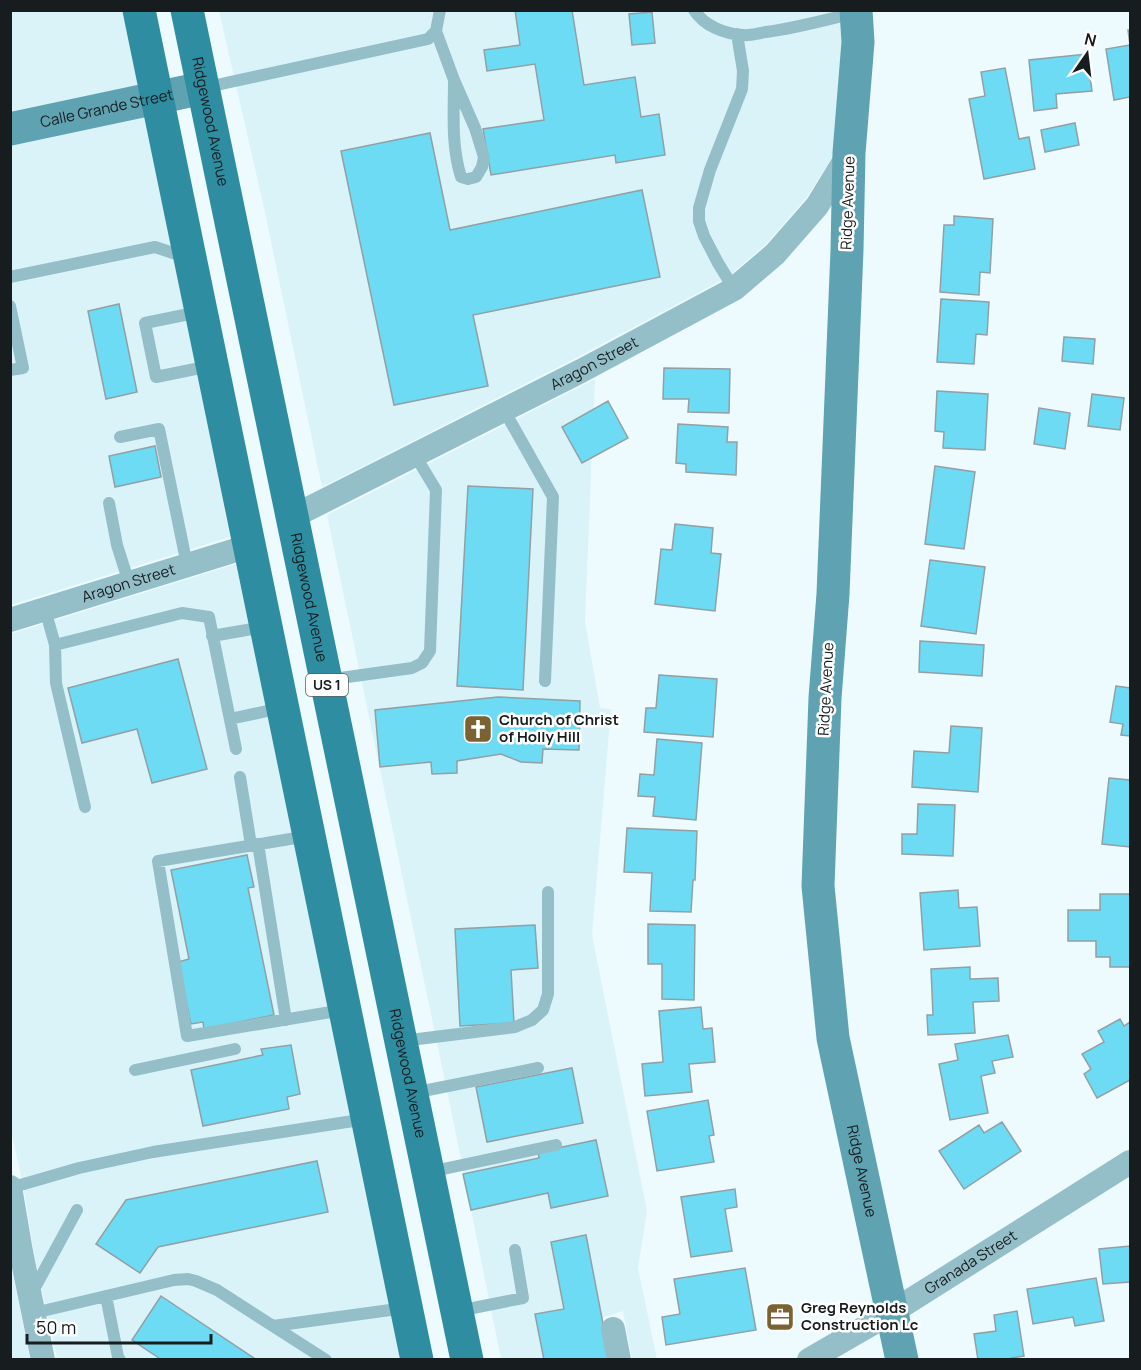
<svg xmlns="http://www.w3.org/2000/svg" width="1141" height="1370" font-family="Manrope,sans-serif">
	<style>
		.built { fill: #daf3f9 }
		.building { fill: #6edbf5; stroke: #91a0a4; stroke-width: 1.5 }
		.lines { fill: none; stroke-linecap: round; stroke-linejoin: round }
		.lane { stroke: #94bfc9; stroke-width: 12 }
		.street { stroke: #94bfc9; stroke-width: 24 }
		.secondary { stroke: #5fa2b2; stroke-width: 33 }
		.primary { stroke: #2f8da1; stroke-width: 33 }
		.labels { text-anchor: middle; stroke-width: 5; stroke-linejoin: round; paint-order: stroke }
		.shield { fill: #fff; stroke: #5d6062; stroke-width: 1.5 }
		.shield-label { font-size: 14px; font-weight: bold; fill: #171c1e }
		.street-label { font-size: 15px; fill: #171c1e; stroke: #fff }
		.poi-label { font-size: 15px; font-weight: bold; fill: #171c1e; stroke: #fff; text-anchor: start }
	</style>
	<rect width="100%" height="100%" fill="#eefbfe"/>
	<path class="built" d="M10,11H125L141,87L11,115Z
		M219,11H843L844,16L837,149L807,197L767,243L728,277L576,358L322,487L264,208Z
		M146,115L230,537L11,605L10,144Z
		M595,379L585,621L600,708L611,709L592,935L647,1211L638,1268L657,1359H632L623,1311L598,1319L606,1359H501L453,1120L327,515Z
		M236,564L403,1359H57L33,1249L23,1184L11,1131L10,634Z
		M11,1265L30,1359H11Z"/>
	<path class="building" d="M515,10H572L584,85L635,77L641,117L659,114L665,155L616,163L615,155L491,175L483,129L544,120L535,64L487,71L484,50L520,45Z
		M652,12L655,43L632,45L629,14Z
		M1128,30H1130V97L1114,100L1106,49L1130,45Z
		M1087,54L1092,91L1056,94L1057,108L1034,111L1029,60Z
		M1005,68L1019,139L1029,137L1035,169L984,179L969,99L985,96L981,72Z
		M1075,123L1079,145L1045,152L1041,130Z
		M430,133L450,230L642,190L660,277L473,315L488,386L394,405L341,151Z
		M954,216L993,219L990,273L980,272L979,295L940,292L944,225H954Z
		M941,299L989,302L987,335L976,334L974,364L937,362Z
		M119,304L137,392L106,399L88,311Z
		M1064,337L1095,339L1093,364L1062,361Z
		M664,368L730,369L729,413L688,412L689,399H663Z
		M937,391L988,394L985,450L943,448L944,432L935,431Z
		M1092,394L1124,398L1120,430L1088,426Z
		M608,401L628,438L582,463L562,427Z
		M1039,408L1070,413L1065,449L1034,444Z
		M678,424L728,427L727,442H737L736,475L686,472V464L676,463Z
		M155,446L161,477L115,487L109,456Z
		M935,466L975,472L964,549L925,544Z
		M468,486L533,489L523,690L457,686Z
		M675,524L713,528L711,553L721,554L715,611L655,604L661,549L672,550Z
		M930,560L985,567L976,634L921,626Z
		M920,641L984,645L982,676L919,672Z
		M178,659L207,769L152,783L137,729L82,743L68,688Z
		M659,675L717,679L713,737L644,732L646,708H656Z
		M1116,686L1130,688V736L1121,735L1123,724L1110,722Z
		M498,697L580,701L579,750L543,749L542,763L521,762L501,754L457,761V773L432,774L431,762L380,767L375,710Z
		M951,726L982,728L978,792L912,787L914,751L949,753Z
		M657,739L702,743L696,820L653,816L655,797L638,796L640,774L654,775Z
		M1109,778L1130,780V847L1102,844Z
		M918,804L955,805L953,856L902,854V834H917Z
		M627,828L697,831L695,880H693L691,912L650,911L652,873L624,872Z
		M247,855L254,887L248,888L274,1015L204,1029L203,1022L191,1024L178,962L189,959L171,870Z
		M958,890L959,908L977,907L980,946L924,950L920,893Z
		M1100,894H1130V967H1110V957H1096V941H1068V910H1100Z
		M648,924L695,925L694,1000L662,999V964H648Z
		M535,925L538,968L511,970L514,1023L460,1026L455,929Z
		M970,967V979L998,978L999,1001L973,1002L975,1033L928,1035L927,1015H933L931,969Z
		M701,1007L703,1029L712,1028L715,1062L689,1064L692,1092L645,1096L642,1064L663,1062L659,1011Z
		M1120,1019L1124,1026L1130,1022V1080L1097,1098L1084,1074L1091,1069L1082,1054L1104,1042L1098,1031Z
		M1008,1035L1013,1057L992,1061L995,1073L981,1076L988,1113L950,1120L939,1064L958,1060L955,1044Z
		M291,1045L300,1094L287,1097L289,1109L203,1126L191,1070L263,1055L261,1049Z
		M572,1068L583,1123L487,1142L476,1087Z
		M708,1100L714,1135L709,1136L714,1162L657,1171L647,1111Z
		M1002,1122L1021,1151L964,1189L939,1151L979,1125L984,1133Z
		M596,1140L608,1196L551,1208L548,1193L471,1210L463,1174L539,1158L538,1152Z
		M317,1161L328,1212L158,1247L140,1273L96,1244L126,1200Z
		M735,1189L737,1207L725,1209L732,1251L691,1257L681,1197Z
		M586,1235L610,1360H544L535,1314L564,1309L551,1242Z
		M1130,1246V1282L1103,1284L1099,1249Z
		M745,1268L756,1330L666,1345L662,1317L680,1314L674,1279Z
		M1096,1278L1104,1321L1075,1326L1073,1317L1033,1324L1027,1289Z
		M161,1296L257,1360H162L132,1340Z
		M1017,1311L1024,1356L1011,1358L1012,1360H978L974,1334L996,1331L994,1315Z"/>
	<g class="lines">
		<path class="lane" d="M694,10C704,26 725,34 743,35C750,36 759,33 766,32C796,28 825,20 854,13
			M436,31L454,80L475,128L484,157L482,167L476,177L468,179L461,177C451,145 454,112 454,80
			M203,88L428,39L436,31L440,10
			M10,277L155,247L188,258
			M734,289L718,263L704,236L699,221V208L710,170L742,89L743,71L737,34
			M10,306L23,368L10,370
			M199,312L145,323L156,377L210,366
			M504,410L553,497L545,681
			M120,437L159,429L187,565
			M109,503L117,545L129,583
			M45,609L55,645L56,683L85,807
			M212,636L264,627
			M55,645L182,613L209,617L236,749
			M326,680L412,668L422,663L430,651L436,490L415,455
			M230,719L281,708
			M240,777L251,845
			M308,836L158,861L187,1036L343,1010
			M258,844L286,1020
			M402,1041L515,1027L532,1020L543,1010L548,994V892
			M135,1070L235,1049
			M413,1093L538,1068
			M429,1172L556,1145
			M10,1188L79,1168L153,1152L366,1119
			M32,1293L77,1210
			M106,1296L118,1357L120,1360
			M458,1311L523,1298L515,1250
			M34,1313L174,1280L188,1279L196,1281L217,1290L326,1360
			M273,1326L405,1308"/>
		<g class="street">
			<path id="s1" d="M292,517L581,371L734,289L775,254L817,206L848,155"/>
			<path id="s2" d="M10,620L249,546"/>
			<path d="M10,1187L21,1252L43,1360"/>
			<path d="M613,1329L619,1360"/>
			<path id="s3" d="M809,1360L892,1312L1130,1162"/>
		</g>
		<g class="secondary">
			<path id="s4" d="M856,10L858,42L849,153L847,250L833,594L825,698L818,886L833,1038L902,1360"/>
			<path id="s5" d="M10,129L203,88"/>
		</g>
		<g class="primary">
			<path d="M139,10L417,1360"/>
			<path id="s6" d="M187,10L467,1360"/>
		</g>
	</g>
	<defs>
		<g id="church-square" transform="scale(1.5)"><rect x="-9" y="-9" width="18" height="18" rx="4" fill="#7a6233" stroke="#fff"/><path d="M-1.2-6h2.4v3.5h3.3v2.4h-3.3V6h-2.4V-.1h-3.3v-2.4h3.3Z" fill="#fff"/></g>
		<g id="office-square" transform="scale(1.5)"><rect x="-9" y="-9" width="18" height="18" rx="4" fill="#7a6233" stroke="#fff"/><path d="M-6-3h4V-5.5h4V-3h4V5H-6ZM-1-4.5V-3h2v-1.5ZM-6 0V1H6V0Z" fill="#fff"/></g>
	</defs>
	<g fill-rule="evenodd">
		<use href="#church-square" x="478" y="729"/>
		<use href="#office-square" x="780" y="1317"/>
	</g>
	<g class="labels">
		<rect class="shield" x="306" y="674" width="42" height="22" rx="4.5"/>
		<g class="shield-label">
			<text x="327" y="690">US 1</text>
		</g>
		<g class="street-label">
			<text dy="5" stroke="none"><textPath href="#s5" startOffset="99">Calle Grande Street</textPath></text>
			<text dy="5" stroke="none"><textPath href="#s6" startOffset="114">Ridgewood Avenue</textPath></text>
			<text transform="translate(848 203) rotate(-88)" y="5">Ridge Avenue</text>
			<text dy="5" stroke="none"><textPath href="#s1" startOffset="339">Aragon Street</textPath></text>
			<text dy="5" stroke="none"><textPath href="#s2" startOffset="124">Aragon Street</textPath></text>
			<text dy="5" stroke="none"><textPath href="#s6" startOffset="600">Ridgewood Avenue</textPath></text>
			<text transform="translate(826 689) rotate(-87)" y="5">Ridge Avenue</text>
			<text dy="5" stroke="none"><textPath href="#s6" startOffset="1086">Ridgewood Avenue</textPath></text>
			<text dy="5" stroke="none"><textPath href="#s4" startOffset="1166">Ridge Avenue</textPath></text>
			<text dy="5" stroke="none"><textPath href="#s3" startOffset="189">Granada Street</textPath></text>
		</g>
		<g class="poi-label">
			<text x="499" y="725">Church of Christ<tspan x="499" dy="17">of Holly Hill</tspan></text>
			<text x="801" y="1313">Greg Reynolds<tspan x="801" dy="17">Construction Lc</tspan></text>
		</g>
	</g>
	<rect width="1141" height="1370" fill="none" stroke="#171c1e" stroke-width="24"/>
	<g transform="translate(1087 54) rotate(14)" stroke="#ffffff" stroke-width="4.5" paint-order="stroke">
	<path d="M0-4.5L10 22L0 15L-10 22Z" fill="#171c1e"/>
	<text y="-9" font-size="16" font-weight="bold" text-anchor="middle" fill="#171c1e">N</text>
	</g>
	<path d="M27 1334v9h184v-9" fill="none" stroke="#171c1e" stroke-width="3"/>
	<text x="36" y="1334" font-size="18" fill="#171c1e" stroke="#ffffff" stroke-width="4.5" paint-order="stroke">50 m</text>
</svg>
